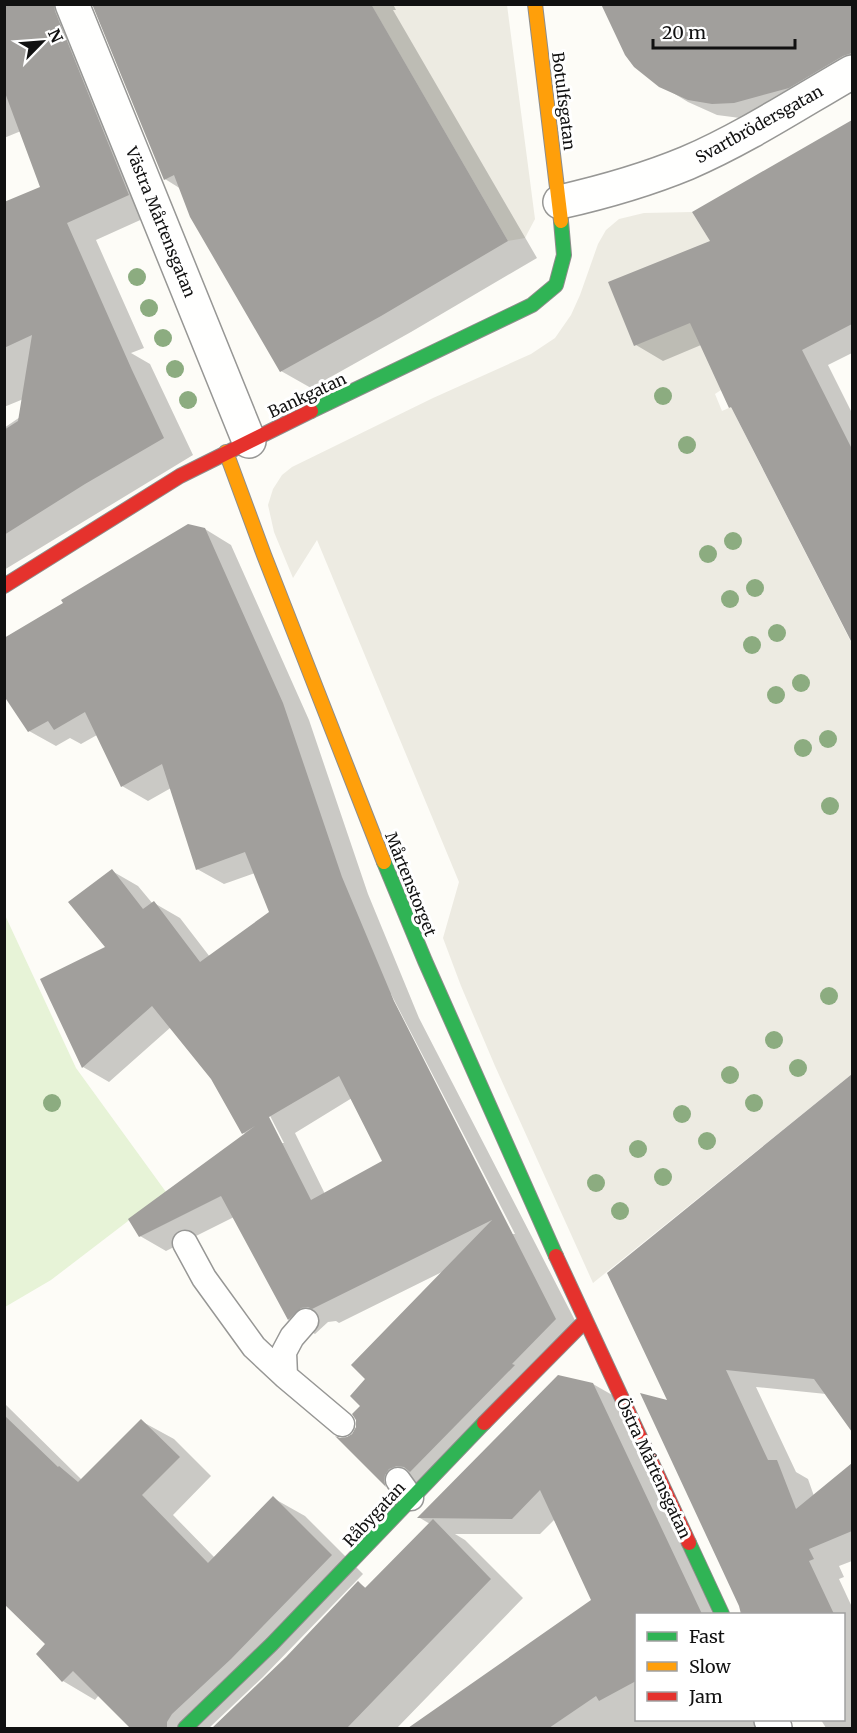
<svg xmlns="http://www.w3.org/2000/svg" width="857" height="1733" font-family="Merriweather,serif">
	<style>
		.green { fill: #e7f3d7 }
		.plaza { fill: #edebe2 }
		.shadow { fill: #0003; fill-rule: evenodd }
		.building { fill: #a19f9c; fill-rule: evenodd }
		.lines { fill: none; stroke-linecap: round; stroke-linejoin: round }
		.lane-casing { stroke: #979795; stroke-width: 27 }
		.street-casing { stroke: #979795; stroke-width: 36 }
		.fast-casing { stroke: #8e8d8b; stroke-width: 16 }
		.slow-casing { stroke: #8e8d8b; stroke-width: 16 }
		.jam-casing { stroke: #8e8d8b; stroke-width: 16 }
		.lane { stroke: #fffffe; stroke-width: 24 }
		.street { stroke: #fffffe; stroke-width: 33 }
		.fast { stroke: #30b455; stroke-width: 14 }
		.slow { stroke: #ff9f0a; stroke-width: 14 }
		.jam { stroke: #e5322d; stroke-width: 14 }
		.tree { fill: #8cac80 }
		.labels { text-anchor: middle; stroke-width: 6; stroke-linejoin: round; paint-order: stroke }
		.street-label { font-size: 16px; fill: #111; stroke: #fff }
	</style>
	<rect width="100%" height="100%" fill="#fdfcf7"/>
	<path class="green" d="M4,913L76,1068L166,1192L51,1280L5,1307Z"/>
	<path class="plaza" d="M374,5H507L535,219L525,238L508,241L372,6Z
		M692,212L714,247L721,390L715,394L722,411L731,407L852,644V1074L593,1283L495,1066L461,986L443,938L459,882L317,540L293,578L274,532L268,505L273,489L282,475L292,467L433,398L531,354L555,338L571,315L580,295L598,244L606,230L619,219L644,213Z"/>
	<path class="shadow" d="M4,4H93L86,10L158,212L96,240L144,348L131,353L150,364L193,455L4,570V428L77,378V377L4,407V204L42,187L21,131L4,138Z
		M94,4H393L396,10H393L537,258L411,332L311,388L281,371L181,189L165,179Z
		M609,4H852V81L740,118L717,115L688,102L660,85Z
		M852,122V353L828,365L852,413V641L733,408L730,407L701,345L663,361L636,345L713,242L695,213Z
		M205,529L231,545L309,720L368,894L419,1018L582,1334L410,1499L387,1486L341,1440L354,1435L357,1427L367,1379L444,1271L339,1323L336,1321L328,1322L315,1334L289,1319L234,1217L166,1251L140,1236L246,1134L243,1133L212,1078L171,1027L109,1082L83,1067L42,980L107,948L112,871L138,886L153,904L154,903L180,918L210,957L271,913L255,873L224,884L197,869L171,788L148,801L122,786L97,735L81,744L70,738L56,746L29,731L4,694ZM391,994L515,1234H511L389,995ZM352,1098L384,1162L325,1194L295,1133ZM267,1110L284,1143H280L265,1111Z
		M852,1076V1430L826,1394L756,1387L796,1472L808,1479L814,1496L852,1464V1561L839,1566L844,1577L839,1579L852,1607V1728H826L821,1720H844V1614H770L608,1274Z
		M559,1376L593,1384L621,1400L721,1614H636V1720H772L775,1728H411L593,1601L555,1519L540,1534H455L465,1540L523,1598L397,1728H214L258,1687L359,1583L366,1588L430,1524L420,1518Z
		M4,1403L82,1480L141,1421L174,1439L211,1476L173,1515L215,1558L273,1498L305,1516L363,1574L263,1677L209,1728H132L99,1695L95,1700L63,1681L47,1644L4,1602Z"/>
	<path class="building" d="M4,4H54L55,11L129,195L67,223L132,370L164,438L85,484L4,535V430L18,421L32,335L4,348V202L40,187L4,90Z
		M92,4H371L508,241L381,316L280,372L190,217L174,175L164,180Z
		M601,4H852V53L843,56L789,88L734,103L712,104L688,100L659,87L634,67L625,55Z
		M852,120V324L802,350L852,449V643L731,407L729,408L690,323L634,346L608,282L710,241L692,212Z
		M188,524L205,528L283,703L342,877L394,1001L556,1319L512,1364L515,1365L410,1472L404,1467L397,1466L389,1469L385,1475L384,1481L386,1487L335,1436L340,1438L347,1437L352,1434L356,1427V1420L352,1414L360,1406L350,1396L365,1379L351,1365L492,1220L312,1309L308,1307L301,1308L288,1320L221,1196L139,1237L128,1219L255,1126L242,1134L211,1079L152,1006L82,1068L40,979L105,947L68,902L112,869L143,909L154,901L200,962L269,912L245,852L196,870L162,764L121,787L85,712L54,730L48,721L28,732L4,696V638L63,603L61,600ZM339,1076L382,1161L311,1200L269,1117Z
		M852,1074V1432L814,1379L726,1370L768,1460H777L796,1509L852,1463V1531L809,1549L814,1559L809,1561L834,1614H741L739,1606L640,1393L667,1400L607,1273Z
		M558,1375L593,1383L702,1614H636V1681L599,1701L596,1696L549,1728H408L591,1600L540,1490L512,1519L417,1518Z
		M4,1415L58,1467L59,1466L78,1482L141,1419L180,1457L142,1495L208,1563L273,1496L332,1555L231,1659L172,1714L167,1722V1728H130L73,1671L62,1682L36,1654L45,1644L4,1604Z
		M433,1519L491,1579L347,1728H212L286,1657L358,1581L365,1588Z"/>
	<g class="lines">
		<g class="lane-casing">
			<path id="lane" d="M185,1243L204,1278L254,1347L285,1376L342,1424
				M285,1376L284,1352L292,1337L306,1321
				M398,1480L411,1498"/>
		</g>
		<g class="street-casing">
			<path id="street" d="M72,4L249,441
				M560,202C604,192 646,180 687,163C745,138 798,103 852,72
				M771,1720L775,1728"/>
		</g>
		<g class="fast-casing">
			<path id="fast" d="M311,411L532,305L556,285L564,255L561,221
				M384,862L425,961L556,1256
				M689,1543L722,1614
				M185,1728L272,1644L484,1423"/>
		</g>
		<g class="slow-casing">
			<path id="slow" d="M535,4L561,221
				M226,452L264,555L384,862"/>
		</g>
		<g class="jam-casing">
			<path id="jam" d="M4,586L180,476L311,411
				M556,1256L689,1543
				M484,1423L585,1321"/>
		</g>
		<use href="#lane" class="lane"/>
		<use href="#street" class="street"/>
		<use href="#fast" class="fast"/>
		<use href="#slow" class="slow"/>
		<use href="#jam" class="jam"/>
	</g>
	<g class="tree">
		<circle cx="137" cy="277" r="9"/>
		<circle cx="149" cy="308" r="9"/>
		<circle cx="163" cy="338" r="9"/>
		<circle cx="175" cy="369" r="9"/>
		<circle cx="663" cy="396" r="9"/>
		<circle cx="188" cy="400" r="9"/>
		<circle cx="687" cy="445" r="9"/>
		<circle cx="733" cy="541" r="9"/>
		<circle cx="708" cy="554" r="9"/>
		<circle cx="755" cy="588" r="9"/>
		<circle cx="730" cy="599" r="9"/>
		<circle cx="777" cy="633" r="9"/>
		<circle cx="752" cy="645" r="9"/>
		<circle cx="801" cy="683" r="9"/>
		<circle cx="776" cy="695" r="9"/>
		<circle cx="828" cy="739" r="9"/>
		<circle cx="803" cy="748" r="9"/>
		<circle cx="830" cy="806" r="9"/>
		<circle cx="829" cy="996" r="9"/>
		<circle cx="774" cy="1040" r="9"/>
		<circle cx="798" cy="1068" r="9"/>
		<circle cx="730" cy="1075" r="9"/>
		<circle cx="52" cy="1103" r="9"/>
		<circle cx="754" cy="1103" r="9"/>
		<circle cx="682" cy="1114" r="9"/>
		<circle cx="707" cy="1141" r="9"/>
		<circle cx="638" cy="1149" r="9"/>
		<circle cx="663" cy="1177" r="9"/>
		<circle cx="596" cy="1183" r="9"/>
		<circle cx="620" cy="1211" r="9"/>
	</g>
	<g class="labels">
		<g class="street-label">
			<text transform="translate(564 101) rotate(83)" y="6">Botulfsgatan</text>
			<text transform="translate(759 124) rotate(-29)" y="6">Svartbrödersgatan</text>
			<text transform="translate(161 222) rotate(68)" y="6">Västra Mårtensgatan</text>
			<text transform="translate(307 395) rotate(-25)" y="6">Bankgatan</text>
			<text transform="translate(411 884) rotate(68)" y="6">Mårtenstorget</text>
			<text transform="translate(654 1468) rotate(65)" y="6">Östra Mårtensgatan</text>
			<text transform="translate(374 1514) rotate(-47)" y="6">Råbygatan</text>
		</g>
	</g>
	<rect width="857" height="1733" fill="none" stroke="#111111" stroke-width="12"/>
	<rect x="635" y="1613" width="210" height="108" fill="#ffffff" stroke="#a0a0a0" stroke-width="1.5"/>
	<rect x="647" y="1632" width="30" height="9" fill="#30b455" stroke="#a0a0a0" stroke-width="1.5"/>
	<text x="689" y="1643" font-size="18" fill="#111111">Fast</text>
	<rect x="647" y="1662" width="30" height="9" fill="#ff9f0a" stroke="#a0a0a0" stroke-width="1.5"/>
	<text x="689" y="1673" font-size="18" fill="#111111">Slow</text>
	<rect x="647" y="1692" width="30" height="9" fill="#e5322d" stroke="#a0a0a0" stroke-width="1.5"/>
	<text x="689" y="1703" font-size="18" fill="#111111">Jam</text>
	<g transform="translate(42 42) rotate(65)" stroke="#ffffff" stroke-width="4.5" paint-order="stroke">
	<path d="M0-4.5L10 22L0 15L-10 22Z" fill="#111111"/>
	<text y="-9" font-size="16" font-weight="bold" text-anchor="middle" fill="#111111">N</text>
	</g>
	<path d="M653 39v9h142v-9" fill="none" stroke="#111111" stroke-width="3"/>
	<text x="662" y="39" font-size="18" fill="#111111" stroke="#ffffff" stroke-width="4.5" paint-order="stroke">20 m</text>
</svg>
